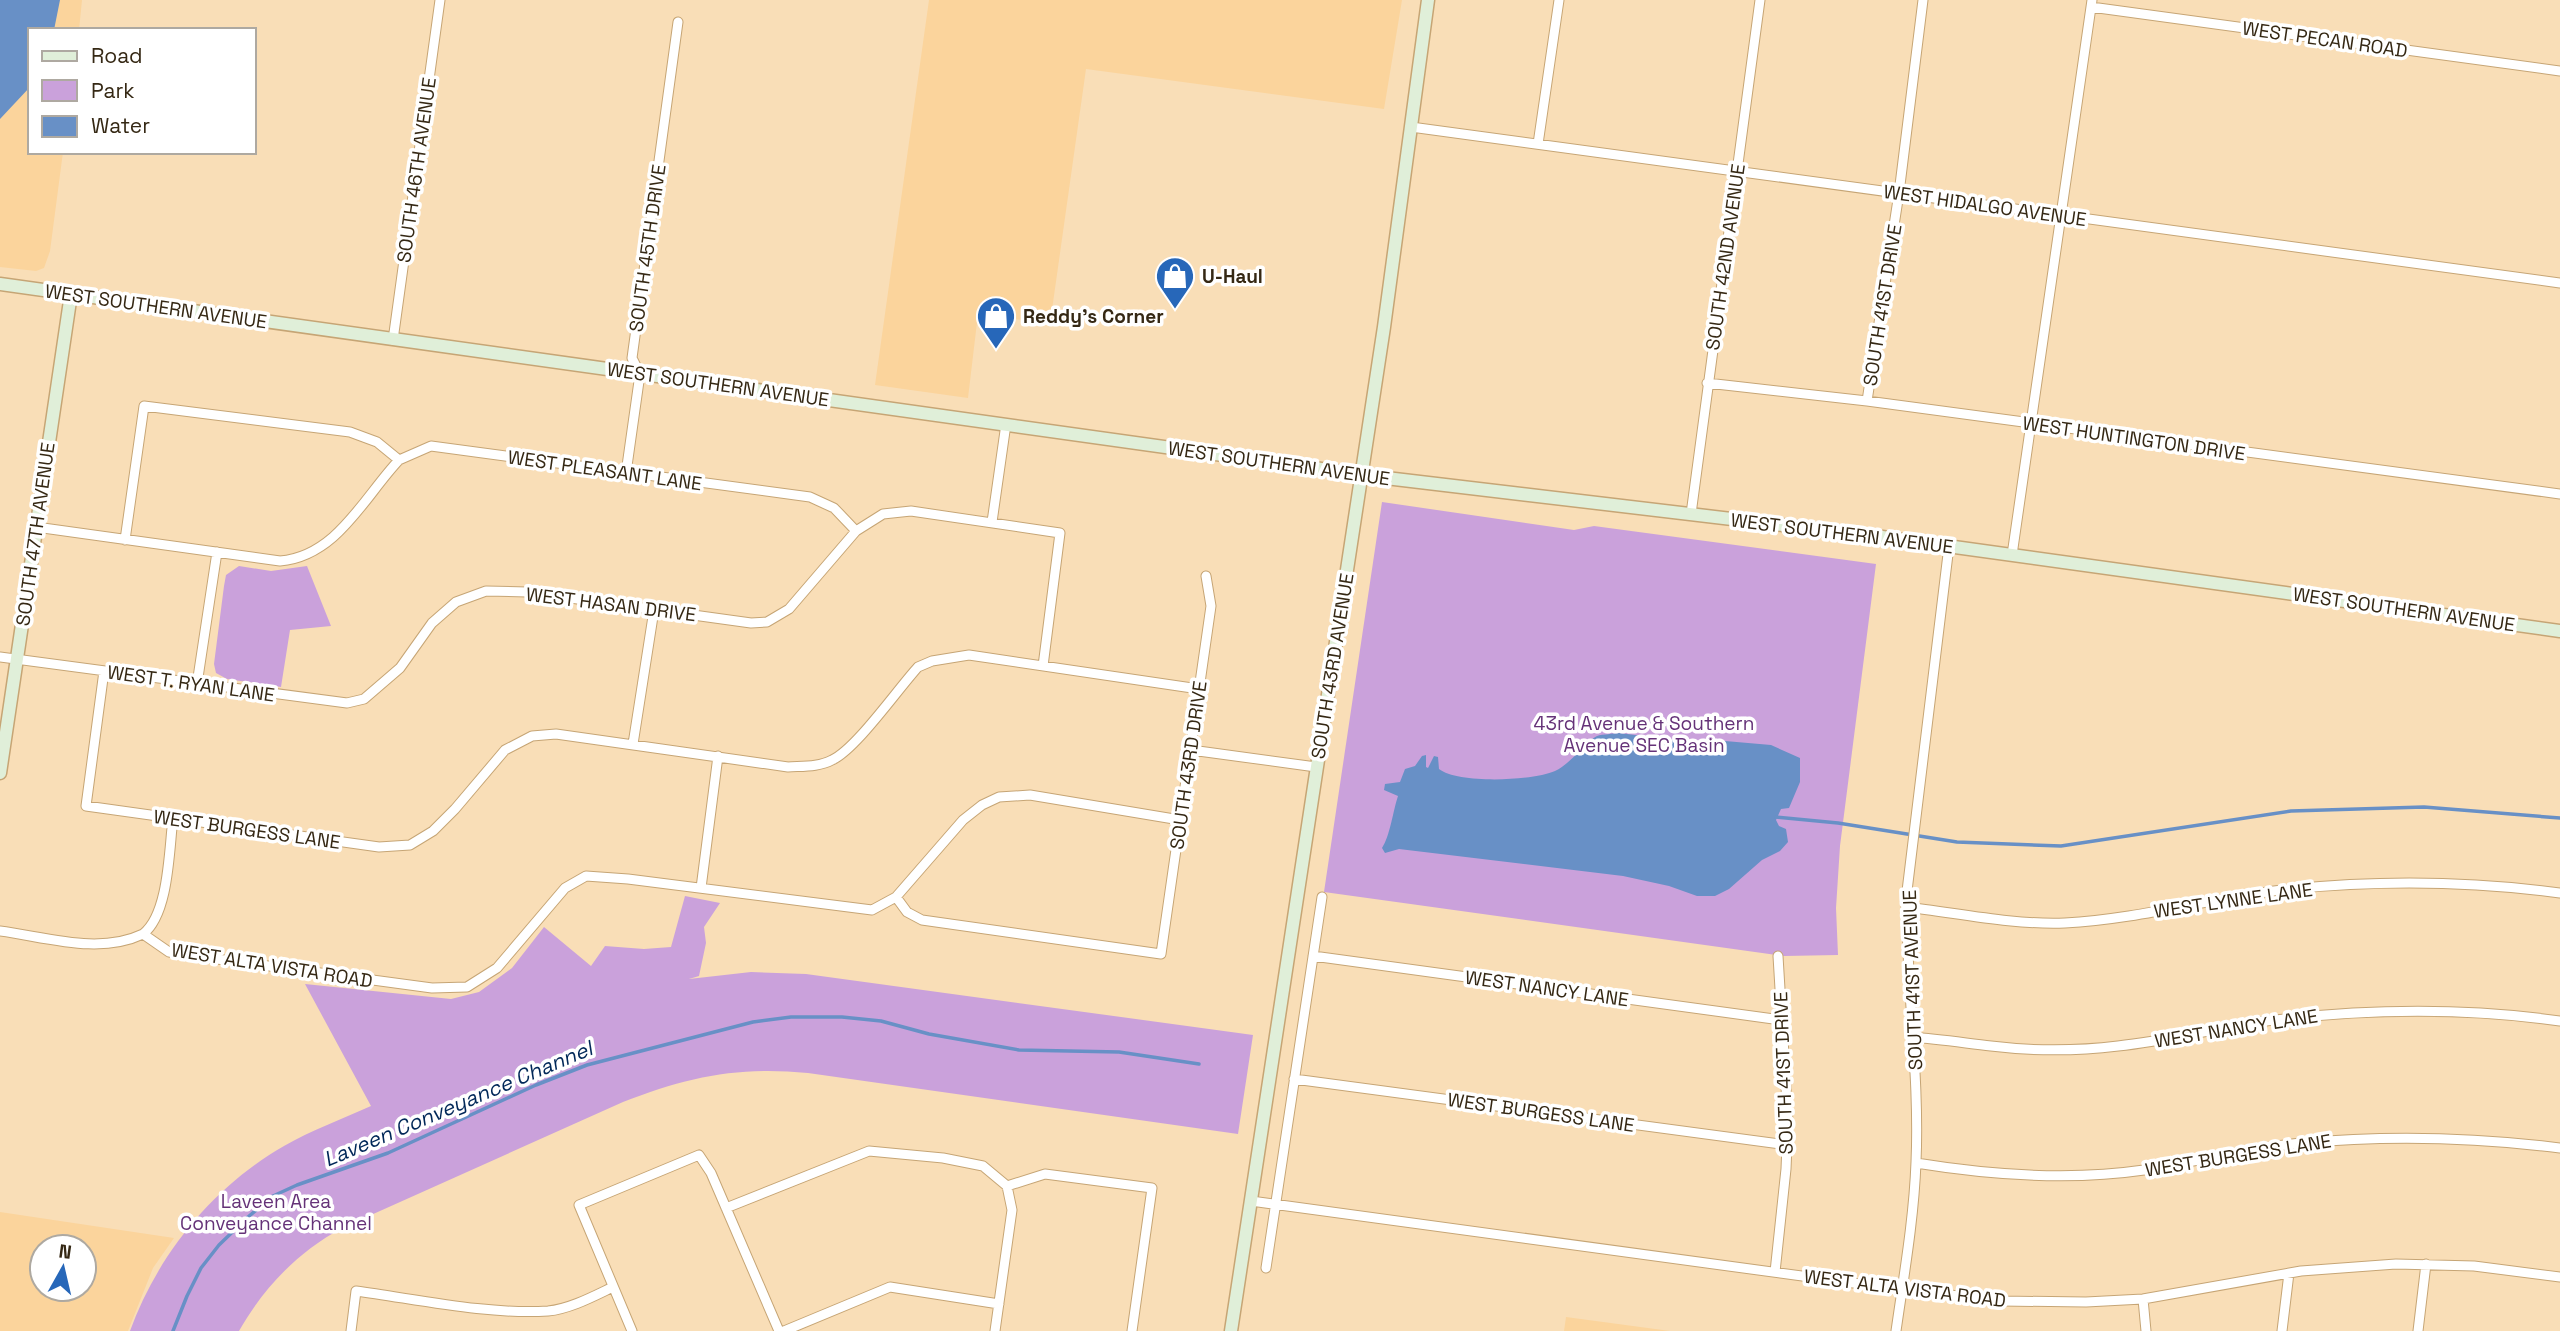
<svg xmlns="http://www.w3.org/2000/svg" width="2560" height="1331" font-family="'Space Grotesk',sans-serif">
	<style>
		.built { fill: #fbd49c; fill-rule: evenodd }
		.green { fill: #caa1db }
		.water { fill: #6890c6 }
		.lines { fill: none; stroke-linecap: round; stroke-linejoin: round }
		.stream { stroke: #6890c6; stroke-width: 3.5 }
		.street-casing { stroke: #c6a575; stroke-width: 11 }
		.secondary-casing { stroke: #c6a575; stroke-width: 15 }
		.street { stroke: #fff; stroke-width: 9 }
		.secondary { stroke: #e0efd9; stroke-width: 12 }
		.labels { text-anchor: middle; stroke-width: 7; stroke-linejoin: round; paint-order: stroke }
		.street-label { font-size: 19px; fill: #352814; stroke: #fff }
		.poi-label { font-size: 19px; font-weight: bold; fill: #352814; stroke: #fff; text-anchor: start }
		.park-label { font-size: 19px; fill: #653278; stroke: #fff }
		.water-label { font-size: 21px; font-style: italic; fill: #002758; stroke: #fff }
	</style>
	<rect width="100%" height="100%" fill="#f9deb7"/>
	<path class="built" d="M0,0H82L79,30H30V152H63L50,251L44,268L36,271L0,267Z
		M929,0H1402L1384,109L1086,69L1050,324L978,314L968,398L875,385Z
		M0,1212L174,1238L153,1268L128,1331H0ZM84,1247V1289H42V1247Z
		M1566,1317L1670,1331H1564Z"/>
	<path class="green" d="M1382,502L1574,530L1594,526L1876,564L1840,846L1836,908L1838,955L1784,956L1324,892Z
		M239,566L271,571L307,566L331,626L290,630L281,687L227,679L216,673L214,664L224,586L226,575Z
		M685,896L720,903L704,927L706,943L699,976L689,979L751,972L806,974L1253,1035L1238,1134L808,1073C738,1066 687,1077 623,1102L342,1228C298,1252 264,1287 239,1331H130C158,1254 213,1187 284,1146C312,1130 342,1119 371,1106L305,984L451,999L479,992L512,968L544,927L591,966L605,946L644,949L671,947Z"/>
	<path class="water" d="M0,0H60L54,30H30V87L0,119Z
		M1619,733L1698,743L1702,739L1771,745L1800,758V782L1789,808L1781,809L1776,820L1779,826L1786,829L1788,842L1780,851L1762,860L1729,889L1715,896H1697L1669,886L1623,876L1399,849L1385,853L1382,848C1390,836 1393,811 1398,796L1384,790L1385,784L1400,782L1405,769L1415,766L1422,756L1426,755V767L1428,768L1434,756L1438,757L1439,769C1458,784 1533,781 1555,771C1572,763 1584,743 1597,736C1603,734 1613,734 1619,733Z"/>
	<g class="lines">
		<path class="stream" d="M1776,817L1838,823L1957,842L2061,846L2291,811L2424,807L2560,818
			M173,1331L187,1296L201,1268L219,1245L248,1217L273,1196L297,1185L388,1153L536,1085L587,1065L753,1022L791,1017H842L881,1021L929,1034L1019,1050L1119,1052L1199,1064"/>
		<g class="street-casing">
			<path id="street" d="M2091,7L2560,71
				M1411,127L2560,283
				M1538,144L1559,0
				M393,340L440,0
				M1707,383L1867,401L2560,494
				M1867,401L1899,193L1923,0
				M626,473L640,374L632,358L678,22
				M1691,514L1760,0
				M992,522L1006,424
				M36,527L280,561C337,556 364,497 399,460
				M125,540L144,406L350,432L377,442L399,460L431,446L810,497L834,508L856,531L883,514L911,511L1060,533L1043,666
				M2012,555L2092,0
				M0,657L347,703L364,699L400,668L432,623L456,602L486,591L527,592L751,623L767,622L789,609L856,531
				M104,671L86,806L379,847L410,845L433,831L455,809L505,750L532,736L556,734L788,767C803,766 819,767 832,760C856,749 897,690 918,667L932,661L969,655L1199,689
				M197,684L217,552
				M633,744L654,610
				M1191,750L1316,767
				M701,888L718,756
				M896,897L907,912L922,920L1161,954L1211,606L1206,576
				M1906,907C1958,913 2012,925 2065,923C2141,919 2215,897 2290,889C2380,880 2471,881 2560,893
				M0,931C46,937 99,955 143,934L169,952L187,955L432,988L467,987L497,968L565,888L586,876L628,879L872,910L896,897L963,820L982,805L999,797L1030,795L1180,820
				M143,934C169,914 169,850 173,818
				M1313,956L1781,1020
				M1912,1037C1938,1039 1965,1043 1991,1046C2032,1051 2077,1051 2118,1046C2165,1041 2212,1029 2259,1022C2359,1009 2460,1007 2560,1021
				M1294,1079L1787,1145
				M1916,1163C1990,1175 2069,1181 2144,1170C2196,1162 2248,1148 2301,1143C2388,1135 2473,1137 2560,1148
				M1251,1201L1890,1288L2001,1301L2086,1302L2143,1299L2301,1271L2396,1264L2474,1266L2560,1277
				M726,1208L869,1151L943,1158L983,1166L1007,1186L1045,1174L1152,1188L1132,1331
				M1266,1268L1322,897
				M1775,1272L1786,1169L1788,1121L1778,956
				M2143,1299L2146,1331
				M351,1331L356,1291C416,1299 488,1315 548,1311C570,1309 594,1296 613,1287
				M632,1331L579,1205L699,1155L711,1173L779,1331
				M784,1331L890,1287L999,1304
				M995,1331L1012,1210L1007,1186
				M1896,1331C1904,1275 1914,1218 1916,1162C1920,1072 1905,981 1907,891L1949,546
				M2282,1331L2289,1273
				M2418,1331L2426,1264"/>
		</g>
		<g class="secondary-casing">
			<path id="secondary" d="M0,284L1386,478L1875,536L2560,631
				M0,773L71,294
				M1231,1331L1384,327L1428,0"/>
		</g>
		<use href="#street" class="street"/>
		<use href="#secondary" class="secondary"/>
	</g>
	<defs>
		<g id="shop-pin" transform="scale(2.0125)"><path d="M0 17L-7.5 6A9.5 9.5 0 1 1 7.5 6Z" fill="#2767b9" stroke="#fff"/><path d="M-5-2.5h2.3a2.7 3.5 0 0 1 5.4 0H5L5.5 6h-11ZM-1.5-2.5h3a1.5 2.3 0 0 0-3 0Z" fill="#fff"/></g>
	</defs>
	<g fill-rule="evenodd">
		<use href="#shop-pin" x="1175" y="276"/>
		<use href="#shop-pin" x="996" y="316"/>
	</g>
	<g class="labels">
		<g class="street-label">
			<text transform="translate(2325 39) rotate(8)" y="7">WEST PECAN ROAD</text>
			<text transform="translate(416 170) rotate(-82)" y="7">SOUTH 46TH AVENUE</text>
			<text transform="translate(1985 205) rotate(8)" y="7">WEST HIDALGO AVENUE</text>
			<text transform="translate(647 248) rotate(-82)" y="7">SOUTH 45TH DRIVE</text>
			<text transform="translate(1725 257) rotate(-82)" y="7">SOUTH 42ND AVENUE</text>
			<text transform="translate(1882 305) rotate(-81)" y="7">SOUTH 41ST DRIVE</text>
			<text transform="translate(156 306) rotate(8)" y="7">WEST SOUTHERN AVENUE</text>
			<text transform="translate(718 384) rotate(8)" y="7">WEST SOUTHERN AVENUE</text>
			<text transform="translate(2134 438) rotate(8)" y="7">WEST HUNTINGTON DRIVE</text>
			<text transform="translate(1279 463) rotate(8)" y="7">WEST SOUTHERN AVENUE</text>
			<text transform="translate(605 470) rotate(8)" y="7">WEST PLEASANT LANE</text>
			<text transform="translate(1842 533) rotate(7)" y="7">WEST SOUTHERN AVENUE</text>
			<text transform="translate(35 534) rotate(-82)" y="7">SOUTH 47TH AVENUE</text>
			<text transform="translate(611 604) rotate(7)" y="7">WEST HASAN DRIVE</text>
			<text transform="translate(2404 609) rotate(8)" y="7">WEST SOUTHERN AVENUE</text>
			<text transform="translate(1332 666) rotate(-81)" y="7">SOUTH 43RD AVENUE</text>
			<text transform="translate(191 683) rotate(8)" y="7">WEST T. RYAN LANE</text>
			<text transform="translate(1188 765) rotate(-82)" y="7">SOUTH 43RD DRIVE</text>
			<text transform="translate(247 829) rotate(8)" y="7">WEST BURGESS LANE</text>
			<text transform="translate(2233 900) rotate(-8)" y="7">WEST LYNNE LANE</text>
			<text transform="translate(272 965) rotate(9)" y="7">WEST ALTA VISTA ROAD</text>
			<text transform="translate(1912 980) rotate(-92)" y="7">SOUTH 41ST AVENUE</text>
			<text transform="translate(1547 988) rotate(8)" y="7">WEST NANCY LANE</text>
			<text transform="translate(2236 1028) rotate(-9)" y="7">WEST NANCY LANE</text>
			<text transform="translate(1783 1073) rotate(-92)" y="7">SOUTH 41ST DRIVE</text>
			<text transform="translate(1541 1112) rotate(8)" y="7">WEST BURGESS LANE</text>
			<text transform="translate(2238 1155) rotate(-9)" y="7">WEST BURGESS LANE</text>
			<text transform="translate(1905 1288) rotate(7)" y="7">WEST ALTA VISTA ROAD</text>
		</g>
		<g class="poi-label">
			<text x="1202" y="283">U-Haul</text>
			<text x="1023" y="323">Reddy's Corner</text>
		</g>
		<g class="park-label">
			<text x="1644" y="730">43rd Avenue &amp; Southern<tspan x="1644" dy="22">Avenue SEC Basin</tspan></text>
			<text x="276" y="1208">Laveen Area<tspan x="276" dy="22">Conveyance Channel</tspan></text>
		</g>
		<g class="water-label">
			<text transform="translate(458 1104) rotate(-23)" y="7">Laveen Conveyance Channel</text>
		</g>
	</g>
	<rect x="28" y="28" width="228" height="126" fill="#ffffff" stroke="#aea9a1" stroke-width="2"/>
	<rect x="42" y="51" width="35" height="10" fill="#e0efd9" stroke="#aea9a1" stroke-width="2"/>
	<text x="91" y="63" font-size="21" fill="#352814">Road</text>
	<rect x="42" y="80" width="35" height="21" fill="#caa1db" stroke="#aea9a1" stroke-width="2"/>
	<text x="91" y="98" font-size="21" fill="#352814">Park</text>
	<rect x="42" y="116" width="35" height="21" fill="#6890c6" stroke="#aea9a1" stroke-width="2"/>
	<text x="91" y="133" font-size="21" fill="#352814">Water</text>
	<g transform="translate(63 1268) rotate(8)"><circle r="33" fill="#ffffff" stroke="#aea9a1" stroke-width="2"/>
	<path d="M0-5L12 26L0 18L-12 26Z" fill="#2767b9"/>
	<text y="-10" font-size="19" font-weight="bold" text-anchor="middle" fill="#352814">N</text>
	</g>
</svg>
